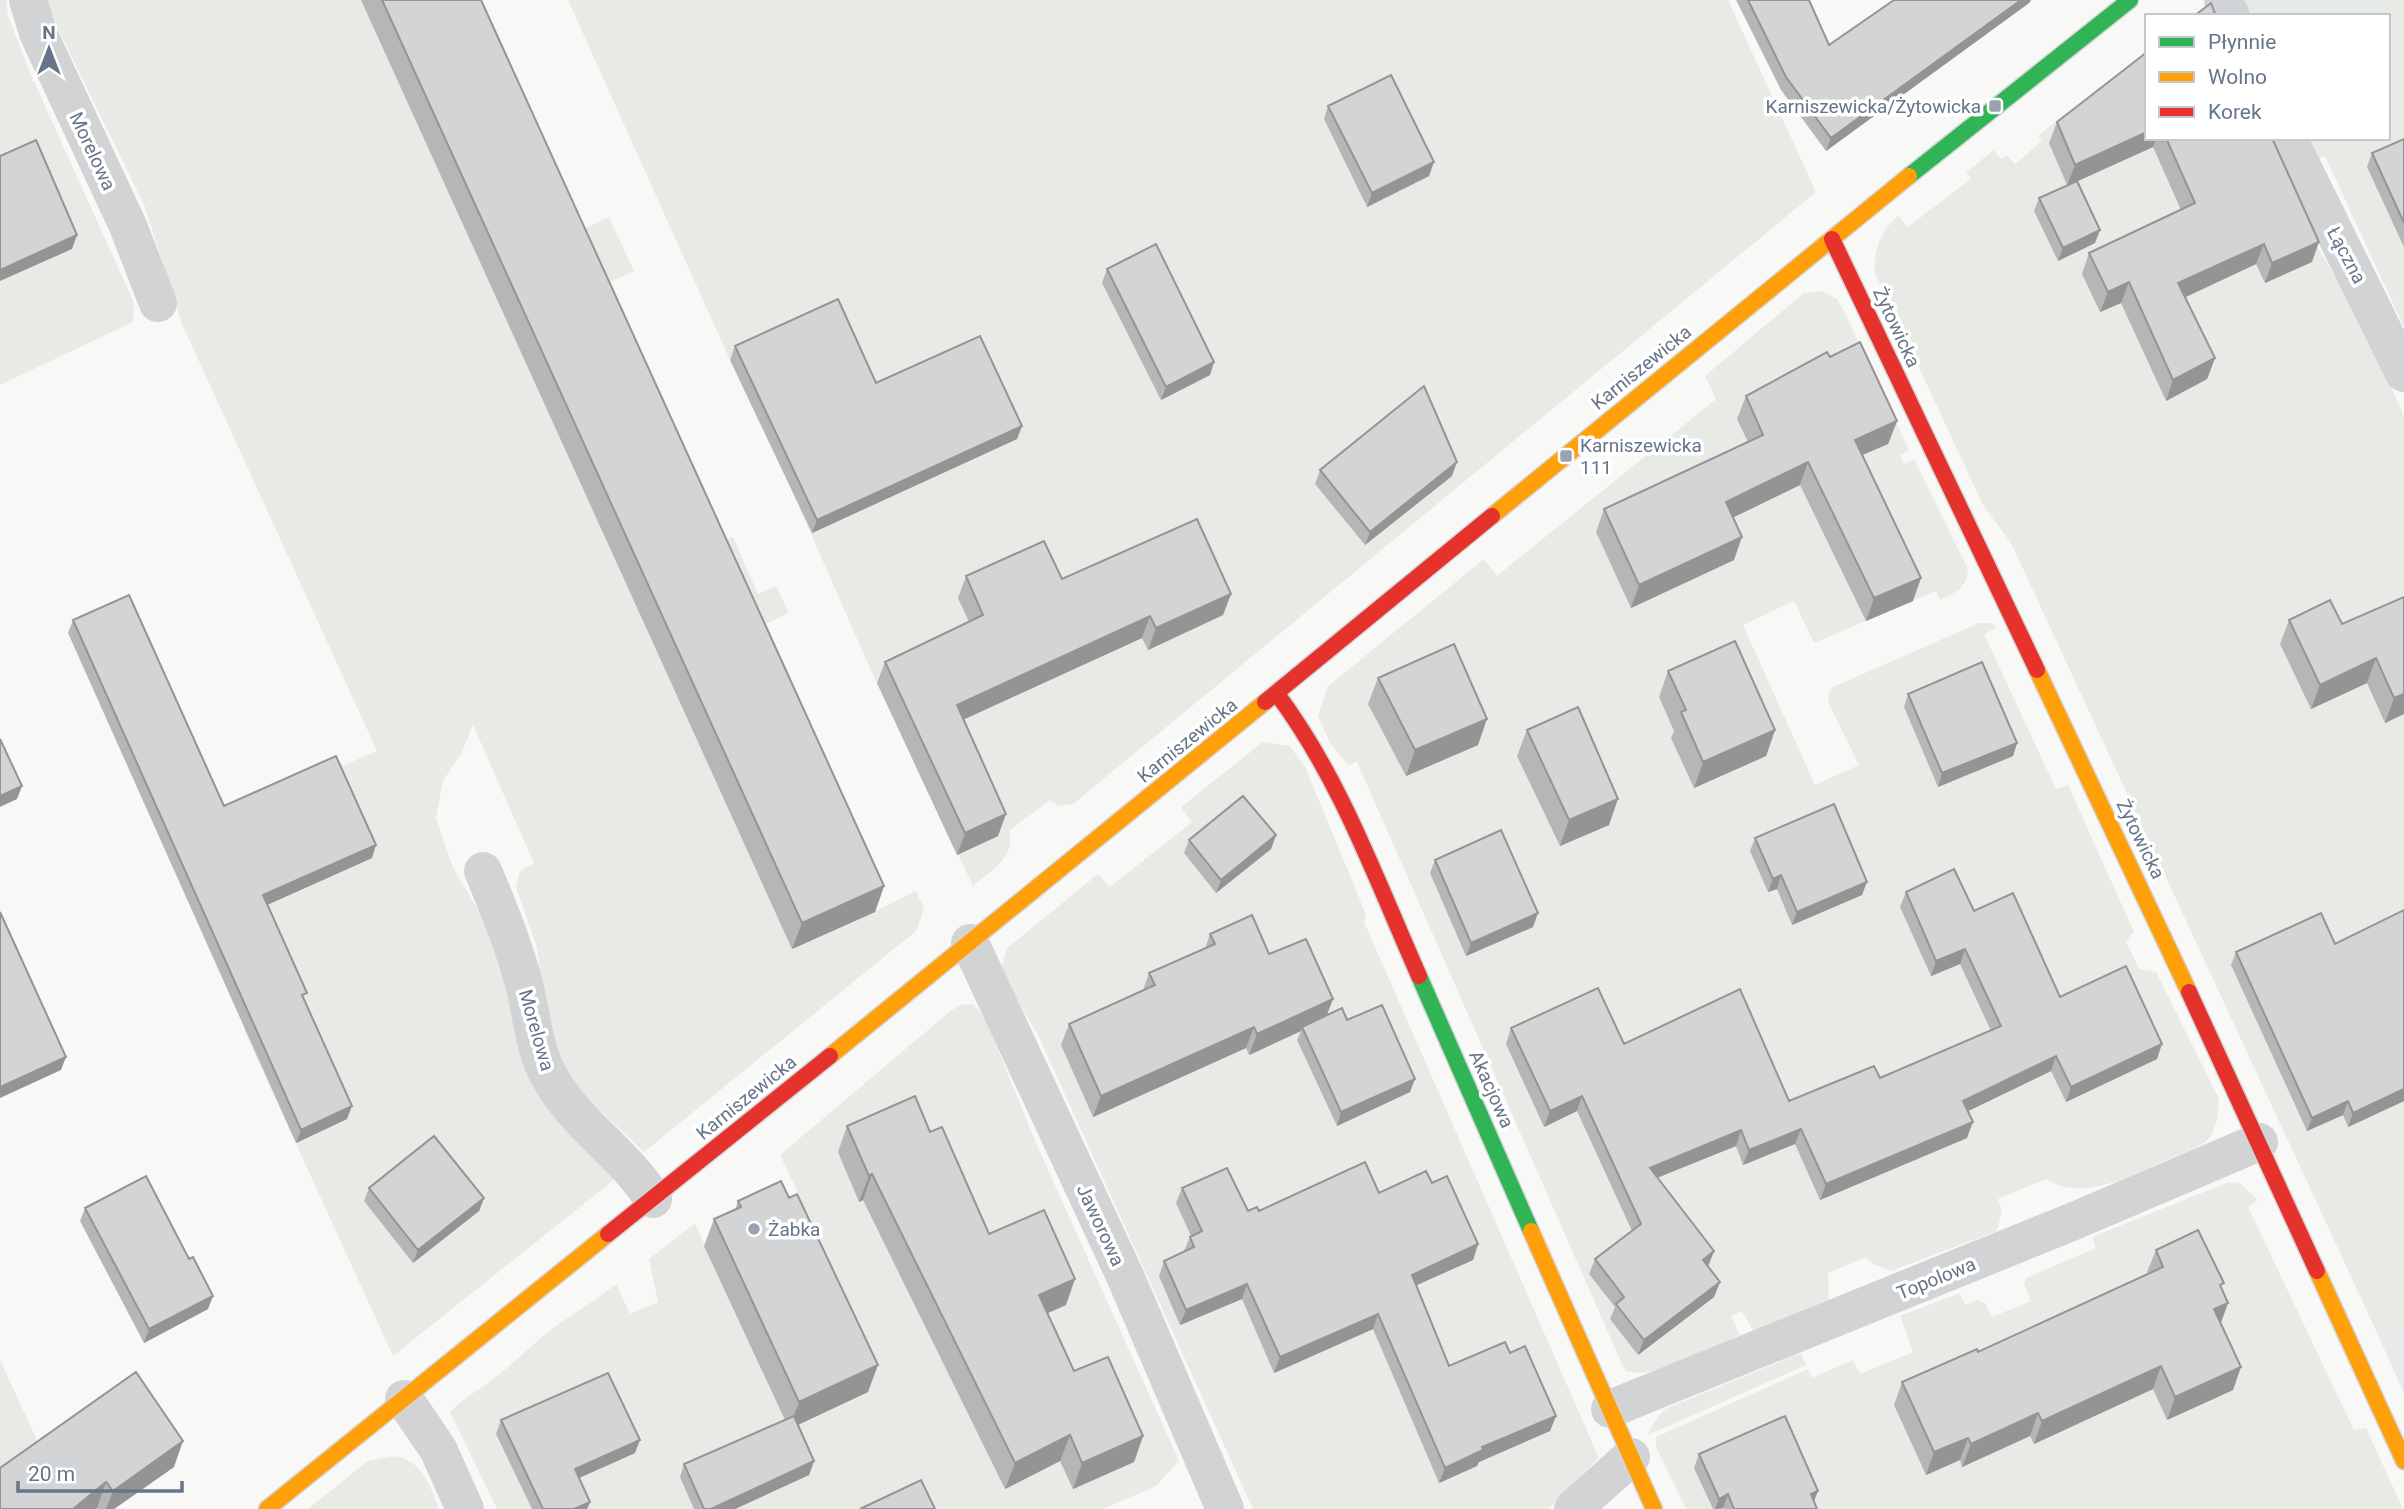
<svg xmlns="http://www.w3.org/2000/svg" width="2404" height="1509" font-family="Roboto,sans-serif">
	<style>
		.built { fill: #e8e9ea }
		.green { fill: #e8ebe5 }
		.lines { fill: none; stroke-linecap: round; stroke-linejoin: round }
		.fast-casing { stroke: #d3d5d7; stroke-width: 19 }
		.slow-casing { stroke: #d3d5d7; stroke-width: 19 }
		.jam-casing { stroke: #d3d5d7; stroke-width: 19 }
		.street { stroke: #d2d3d4; stroke-width: 38 }
		.fast { stroke: #30b455; stroke-width: 16 }
		.slow { stroke: #ff9f0a; stroke-width: 16 }
		.jam { stroke: #e5322d; stroke-width: 16 }
		.wall { fill: #b5b6b7 }
		.shaded-wall { fill: #949495 }
		.building { fill: #d3d4d5; stroke: #949495; stroke-width: 2 }
		.poi-dot { fill: #99a3b0; stroke: #fff; stroke-width: 2.5 }
		.labels { text-anchor: middle; stroke-width: 7; stroke-linejoin: round; paint-order: stroke }
		.poi-label { font-size: 19px; fill: #667589; stroke: #fff; text-anchor: start }
		.street-label { font-size: 19px; fill: #667589; stroke: #fff }
	</style>
	<rect width="100%" height="100%" fill="#f8f8f7"/>
	<path class="built" d="M2404,1325V1393L2379,1337Z"/>
	<path class="green" d="M0,0H6L8,16L32,77L134,303L133,322L0,385Z
		M44,0H460L568,236L609,217L634,271L590,292L709,547L733,537L758,594L776,586L789,613L748,632L874,912L916,891L924,909L916,931L644,1152L552,1065L537,948L516,887L520,871L534,863L473,725L461,754L443,781L436,818L454,870L483,918L500,966L516,1030L614,1180L393,1356L245,1032L216,820L377,751L182,324L145,207Z
		M568,0H1728L1816,192L1073,804L1059,806L1050,800L1009,831C1016,858 991,870 973,886L877,684L771,443L871,395L833,313L730,360Z
		M2243,0H2404V327L2325,156L2319,159L2309,138H2388V16H2250Z
		M2072,108L2080,117L2147,138L2286,194L2362,322L2404,416V1325L2379,1337L2011,543L1983,505L1875,273C1873,251 1881,230 1898,216L1908,227L1971,179L1966,172L1994,150L2001,159L2007,155L2015,164L2042,141L2038,136Z
		M1822,291L1837,299L1844,311L1909,450L1900,455L1904,464L1914,459L1968,569C1967,588 1956,592 1940,600L1936,591L1814,643L1794,601L1743,625L1815,785L1859,765L1829,704L1828,695L1833,687L1979,623H1991L1997,628L1984,634L2056,789L2068,785L2134,932L2126,941L2139,969L2156,972L2219,1099C2219,1112 2217,1130 2207,1140C2198,1149 2180,1154 2168,1159C2132,1175 2084,1203 2046,1179L1998,1199L2002,1211L1997,1231L1891,1271L1873,1264L1866,1257L1828,1273L1829,1299L1754,1332L1742,1311L1731,1316L1740,1335C1710,1348 1658,1380 1626,1371L1622,1364L1357,762L1348,765L1330,743L1318,716L1327,687L1484,559L1497,576L1716,399L1705,376L1804,293Z
		M1263,742L1290,746L1305,767L1359,897L1366,917L1364,922L1599,1458L1548,1509H1253L1038,1035L1000,972L1007,948L1098,874L1110,887L1192,822L1181,807Z
		M973,1004L985,1018L1036,1143L1179,1461L1156,1486L1103,1509H497L450,1412C464,1397 482,1388 497,1376C516,1362 532,1344 551,1330C573,1313 594,1302 616,1284L630,1314L658,1302L649,1259L695,1223L705,1246L799,1195L780,1155L948,1013L960,1005Z
		M2229,1182L2240,1183L2258,1200L2248,1207L2354,1430L2366,1428L2403,1509H1686L1656,1447V1437L1808,1369L1812,1378L1853,1360L1860,1374L1913,1352L1900,1316L1960,1293L1965,1305L1977,1300L1985,1303L1992,1317L2031,1301L2024,1284L2026,1278L2096,1248L2092,1237Z
		M1801,1353L1806,1365L1648,1435L1651,1427L1665,1409Z
		M0,1360L69,1509H0Z
		M394,1456C422,1460 430,1485 439,1509H308L368,1461Z"/>
	<g class="lines">
		<g class="fast-casing">
			<path id="fast" d="M1909,176L2130,0
				M1419,976L1531,1231"/>
		</g>
		<g class="slow-casing">
			<path id="slow" d="M1492,516L1909,176
				M2037,670L2189,992
				M830,1056L1265,702
				M1531,1231L1654,1509
				M2317,1271L2404,1461
				M267,1509L608,1234"/>
		</g>
		<g class="jam-casing">
			<path id="jam" d="M1832,239L2037,670
				M1277,694C1340,778 1376,879 1419,976
				M1265,702L1492,516
				M2189,992L2317,1271
				M608,1234L830,1056"/>
		</g>
		<path class="street" d="M28,0L38,33L128,226L158,303
			M2223,0L2231,16
			M2288,138L2404,373
			M483,871C499,909 515,948 525,988C532,1017 534,1049 549,1076C575,1124 624,1153 653,1199
			M970,943L1125,1276L1225,1509
			M404,1399L438,1449L465,1509
			M1610,1409L2074,1221L2259,1142
			M1573,1509L1631,1457"/>
		<use href="#fast" class="fast"/>
		<use href="#slow" class="slow"/>
		<use href="#jam" class="jam"/>
	</g>
	<path class="wall" d="M361,0H481L884,886L875,912L792,949Z
		M1736,0H1809L1829,45L1894,0H2031L2029,3L1826,151L1781,90Z
		M1328,106L1429,176L1367,207L1324,119Z
		M2057,122L2147,138H2272L2312,262L2265,283L2256,264L2185,297L2215,358L2207,379L2166,401L2121,303L2100,312L2082,274L2089,253L2181,210L2153,147L2077,181L2095,243L2058,261L2034,211L2039,198L2067,185L2049,143Z
		M2404,139V247L2367,167L2372,153Z
		M1107,269L1214,362L1210,375L1161,400L1102,283Z
		M735,346L1022,426L1017,439L812,533L730,360Z
		M1830,357L1897,421L1888,444L1862,455L1913,601L1866,621L1800,485L1733,517L1734,560L1631,608L1596,532L1604,509L1748,442L1737,419L1746,396Z
		M1320,470L1452,476L1365,545L1315,484Z
		M966,576L1062,579L1231,594L1223,615L1148,650L1142,638L963,720L998,836L957,855L877,683L885,662L969,622L958,598Z
		M2404,597V714L2385,723L2367,683L2311,709L2280,644L2289,620L2342,624Z
		M73,620L224,806L372,858L267,905L304,1000L347,1119L296,1143L68,633Z
		M1668,671L1775,730L1766,756L1694,788L1671,738L1674,731L1659,697Z
		M1378,678L1478,745L1406,776L1368,704Z
		M1908,694L2017,743L2013,756L1938,787L1904,707Z
		M1527,730L1609,825L1560,846L1517,756Z
		M1276,835L1271,849L1216,893L1184,853L1189,840Z
		M1755,838L1862,895L1792,925L1777,889L1768,892L1750,851Z
		M1435,860L1533,927L1466,956L1430,873Z
		M1906,892L1974,911L2060,997L2157,1059L2066,1102L2051,1071L1968,1111L1967,1138L1820,1200L1795,1144L1743,1165L1736,1146L1657,1178L1714,1251L1708,1267L1720,1282L1714,1297L1638,1355L1610,1319L1615,1307L1589,1274L1595,1259L1632,1231L1577,1111L1544,1127L1506,1044L1511,1028L1624,1044L1789,1101L1880,1078L1991,1031L1960,964L1931,976L1900,907Z
		M1210,934L1269,954L1327,1015L1347,1020L1410,1092L1337,1126L1297,1040L1301,1031L1249,1055L1246,1048L1093,1117L1061,1045L1069,1024L1143,990L1149,973L1205,949Z
		M2236,952L2404,1101L2348,1127L2343,1115L2307,1131L2231,965Z
		M847,1126L930,1132L989,1234L1066,1305L1047,1313L1074,1371L1143,1436L1134,1462L1073,1489L1060,1461L1005,1489L863,1200L859,1202L838,1152Z
		M1432,1183L1478,1244L1473,1260L1416,1285L1449,1366L1510,1353L1556,1416L1550,1431L1479,1462L1477,1466L1439,1483L1373,1329L1274,1373L1242,1299L1180,1325L1159,1276L1164,1261L1184,1251L1190,1237L1191,1236L1176,1203L1182,1188L1248,1211H1259L1379,1193Z
		M369,1188L484,1198L479,1211L413,1263L364,1201Z
		M738,1201L868,1392L798,1425L814,1461L809,1475L735,1509H694L680,1477L684,1464L785,1420L704,1246L714,1219L735,1210Z
		M85,1208L208,1309L144,1343L80,1221Z
		M2156,1250L2222,1289L2228,1303L2221,1323L2233,1390L2167,1420L2153,1389L2034,1444L2030,1436L1962,1467L1960,1460L1926,1475L1894,1405L1902,1382L1978,1352L2148,1274L2147,1272Z
		M501,1420L635,1453L579,1478L590,1502L587,1509H532L496,1434Z
		M1699,1454L1814,1502L1817,1509H1723V1508L1720,1509H1713L1694,1468Z
		M174,1467L114,1509H98L97,1508L96,1509H0V1468Z"/>
	<path class="shaded-wall" d="M2021,0H2031L2029,3L1826,151L1831,138Z
		M2147,132V138H2156L2153,147L2067,186L2075,165Z
		M1434,162L1429,176L1367,207L1372,193Z
		M2100,230L2095,243L2058,261L2063,248Z
		M77,235L72,249L0,281V270Z
		M2319,242L2312,262L2265,283L2272,263Z
		M2264,244L2256,264L2171,304L2178,283Z
		M2129,282L2121,303L2100,312L2108,292Z
		M2215,358L2207,379L2166,401L2173,380Z
		M1214,362L1210,375L1161,400L1166,387Z
		M1897,421L1888,444L1846,462L1855,440Z
		M1022,426L1017,439L812,533L817,520Z
		M1457,462L1452,476L1365,545L1370,532Z
		M1808,462L1800,485L1718,525L1726,502Z
		M1742,537L1734,560L1631,608L1639,585Z
		M1921,578L1913,601L1866,621L1874,598Z
		M1231,594L1223,615L1148,650L1156,628Z
		M1150,616L1142,638L949,726L957,705Z
		M2376,658L2367,683L2311,709L2320,685Z
		M2404,694V714L2385,723L2394,698Z
		M1487,719L1478,745L1406,776L1415,750Z
		M1775,730L1766,756L1694,788L1703,762Z
		M2017,743L2013,756L1938,787L1942,773Z
		M22,786L17,799L0,807V796Z
		M1618,799L1609,825L1560,846L1569,820Z
		M1006,814L998,836L957,855L965,833Z
		M1276,835L1271,849L1216,893L1221,880Z
		M376,845L372,858L258,909L263,895Z
		M1781,875L1777,889L1768,892L1773,879Z
		M1867,882L1862,895L1792,925L1797,912Z
		M884,886L875,912L792,949L802,923Z
		M1538,913L1533,927L1466,956L1471,943Z
		M1965,949L1960,964L1931,976L1936,961Z
		M1333,999L1325,1020L1302,1027L1301,1031L1249,1055L1257,1034Z
		M1254,1027L1246,1048L1093,1117L1101,1096Z
		M2162,1044L2157,1059L2066,1102L2071,1087Z
		M2056,1056L2051,1071L1958,1116L1963,1101Z
		M66,1057L61,1070L0,1098V1087Z
		M1415,1079L1410,1092L1337,1126L1341,1112Z
		M2404,1089V1101L2348,1127L2353,1113Z
		M1582,1096L1577,1111L1544,1127L1550,1111Z
		M2348,1101L2343,1115L2307,1131L2312,1118Z
		M352,1106L347,1119L296,1143L301,1130Z
		M1973,1122L1967,1138L1820,1200L1826,1184Z
		M1801,1129L1795,1144L1743,1165L1749,1150Z
		M1741,1130L1736,1146L1644,1183L1650,1168Z
		M872,1174L863,1200L859,1202L869,1176Z
		M484,1198L479,1211L413,1263L418,1250Z
		M1478,1244L1473,1260L1406,1290L1412,1275Z
		M1714,1251L1708,1266L1697,1275L1703,1260Z
		M1075,1279L1066,1305L1030,1321L1039,1295Z
		M1720,1282L1714,1297L1638,1355L1644,1340Z
		M1247,1284L1242,1299L1180,1325L1186,1310Z
		M213,1296L208,1309L144,1343L149,1329Z
		M2228,1303L2220,1325L2214,1309Z
		M1378,1314L1373,1329L1274,1373L1280,1357Z
		M878,1365L868,1392L789,1429L799,1402Z
		M2161,1366L2153,1389L2034,1444L2042,1421Z
		M2241,1367L2233,1390L2167,1420L2175,1397Z
		M2038,1413L2030,1436L1962,1467L1971,1444Z
		M1556,1416L1550,1431L1479,1462L1477,1466L1439,1483L1445,1468L1482,1447Z
		M1070,1435L1060,1461L1005,1489L1015,1463Z
		M1143,1436L1134,1462L1073,1489L1082,1463Z
		M1968,1438L1960,1460L1926,1475L1934,1452Z
		M640,1440L635,1453L570,1482L575,1469Z
		M183,1441L174,1467L114,1509H106L113,1491Z
		M814,1461L809,1475L735,1509H711Z
		M106,1482L97,1508L96,1509H73Z
		M1818,1491L1813,1504L1811,1494Z
		M1728,1494L1723,1508L1715,1509L1719,1499Z
		M590,1502L587,1509H574Z"/>
	<path class="building" d="M382,0H481L884,886L802,923Z
		M1748,0H1809L1829,45L1894,0H2021L1831,138L1786,77Z
		M2211,3L2216,16H2194Z
		M2147,52V132L2075,165L2057,122Z
		M1391,75L1434,162L1372,193L1328,106Z
		M2166,138H2272L2319,242L2272,263L2264,244L2178,283L2215,358L2173,380L2129,282L2108,292L2089,253L2195,203Z
		M2404,139V223L2372,153Z
		M36,140L77,235L0,270V156Z
		M2077,181L2100,230L2063,248L2039,198Z
		M1156,244L1214,362L1166,387L1107,269Z
		M838,299L876,383L980,336L1022,426L817,520L735,346Z
		M1860,342L1897,421L1855,440L1921,578L1874,598L1808,462L1726,502L1742,537L1639,585L1604,509L1763,435L1746,396L1827,352L1830,357Z
		M1424,386L1457,462L1370,532L1320,470Z
		M1197,519L1231,594L1156,628L1150,616L957,705L1006,814L965,833L885,662L983,615L966,576L1044,541L1062,579Z
		M129,595L224,806L336,756L376,845L263,895L307,993L302,995L352,1106L301,1130L73,620Z
		M2404,597V694L2394,698L2376,658L2320,685L2289,620L2330,600L2342,624Z
		M1735,641L1775,730L1703,762L1681,712L1686,710L1668,671Z
		M1454,644L1487,719L1415,750L1378,678Z
		M1982,662L2017,743L1942,773L1908,694Z
		M1578,707L1618,799L1569,820L1527,730Z
		M0,739L22,786L0,796Z
		M1243,796L1276,835L1221,880L1189,840Z
		M1834,804L1867,882L1797,912L1781,875L1773,879L1755,838Z
		M1501,830L1538,913L1471,943L1435,860Z
		M1954,869L1974,911L2013,893L2060,997L2126,966L2162,1044L2071,1087L2056,1056L1963,1101L1973,1122L1826,1184L1801,1129L1749,1150L1741,1130L1650,1168L1714,1251L1703,1260L1720,1282L1644,1340L1616,1304L1624,1297L1595,1259L1641,1224L1582,1096L1550,1111L1511,1028L1598,988L1624,1044L1740,989L1789,1101L1874,1066L1880,1078L2001,1026L1965,949L1936,961L1906,892Z
		M2404,910V1089L2353,1113L2348,1101L2312,1118L2236,952L2321,913L2335,944Z
		M0,912L66,1057L0,1087Z
		M1252,915L1269,954L1306,939L1333,999L1257,1034L1254,1027L1101,1096L1069,1024L1155,985L1149,973L1215,944L1210,934Z
		M1382,1005L1415,1079L1341,1112L1302,1027L1342,1008L1347,1020Z
		M915,1096L930,1132L942,1127L989,1234L1044,1210L1075,1279L1039,1295L1074,1371L1108,1357L1143,1436L1082,1463L1070,1435L1015,1463L872,1174L869,1176L847,1126Z
		M434,1136L484,1198L418,1250L369,1188Z
		M1365,1162L1379,1193L1426,1171L1432,1183L1447,1176L1478,1244L1412,1275L1449,1366L1505,1342L1510,1353L1525,1346L1556,1416L1482,1447L1483,1450L1445,1468L1378,1314L1280,1357L1247,1284L1186,1310L1164,1261L1194,1247L1190,1237L1202,1231L1182,1188L1227,1168L1248,1211L1257,1207L1259,1211Z
		M146,1176L189,1259L193,1257L213,1296L149,1329L85,1208Z
		M781,1181L789,1198L797,1194L878,1365L799,1402L714,1219L741,1207L738,1201Z
		M2198,1230L2224,1283L2220,1285L2228,1303L2214,1309L2241,1367L2175,1397L2161,1366L2042,1421L2038,1413L1971,1444L1968,1438L1934,1452L1902,1382L1977,1349L1978,1352L2163,1267L2156,1250Z
		M136,1372L183,1441L113,1491L106,1482L73,1509H0V1468Z
		M608,1373L640,1440L575,1469L590,1502L574,1509H543L501,1420Z
		M794,1416L814,1461L711,1509H704L684,1464Z
		M1785,1416L1818,1491L1811,1494L1817,1509H1734L1728,1494L1719,1499L1699,1454Z
		M921,1480L935,1509H860Z"/>
	<g class="poi-dot">
		<rect x="1988" y="99" width="14" height="14" rx="3.5"/>
		<rect x="1559" y="449" width="14" height="14" rx="3.5"/>
		<circle cx="754" cy="1229" r="7"/>
	</g>
	<g class="labels">
		<g class="poi-label">
			<text x="1981" y="113" text-anchor="end">Karniszewicka/Żytowicka</text>
			<text x="1580" y="452">Karniszewicka<tspan x="1580" dy="22">111</tspan></text>
			<text x="768" y="1236">Żabka</text>
		</g>
		<g class="street-label">
			<text transform="translate(93 151) rotate(65)" y="7">Morelowa</text>
			<text transform="translate(2347 255) rotate(62)" y="7">Łączna</text>
			<text transform="translate(1897 327) rotate(65)" y="7">Żytowicka</text>
			<text transform="translate(1641 367) rotate(-39)" y="7">Karniszewicka</text>
			<text transform="translate(1187 740) rotate(-39)" y="7">Karniszewicka</text>
			<text transform="translate(2141 839) rotate(64)" y="7">Żytowicka</text>
			<text transform="translate(537 1030) rotate(74)" y="7">Morelowa</text>
			<text transform="translate(1492 1089) rotate(66)" y="7">Akacjowa</text>
			<text transform="translate(746 1097) rotate(-39)" y="7">Karniszewicka</text>
			<text transform="translate(1101 1225) rotate(65)" y="7">Jaworowa</text>
			<text transform="translate(1936 1278) rotate(-22)" y="7">Topolowa</text>
		</g>
	</g>
	<rect x="2145" y="14" width="245" height="126" fill="#ffffff" stroke="#c2c8d0" stroke-width="2"/>
	<rect x="2159" y="37" width="35" height="10" fill="#30b455" stroke="#c2c8d0" stroke-width="2"/>
	<text x="2208" y="49" font-size="21" fill="#667589">Płynnie</text>
	<rect x="2159" y="72" width="35" height="10" fill="#ff9f0a" stroke="#c2c8d0" stroke-width="2"/>
	<text x="2208" y="84" font-size="21" fill="#667589">Wolno</text>
	<rect x="2159" y="107" width="35" height="10" fill="#e5322d" stroke="#c2c8d0" stroke-width="2"/>
	<text x="2208" y="119" font-size="21" fill="#667589">Korek</text>
	<g transform="translate(49 49)" stroke="#ffffff" stroke-width="5" paint-order="stroke">
	<path d="M0-5L12 26L0 18L-12 26Z" fill="#667589"/>
	<text y="-10" font-size="19" font-weight="bold" text-anchor="middle" fill="#667589">N</text>
	</g>
	<path d="M18 1481v10h164v-10" fill="none" stroke="#667589" stroke-width="3.5"/>
	<text x="28" y="1481" font-size="21" fill="#667589" stroke="#ffffff" stroke-width="5" paint-order="stroke">20 m</text>
</svg>
